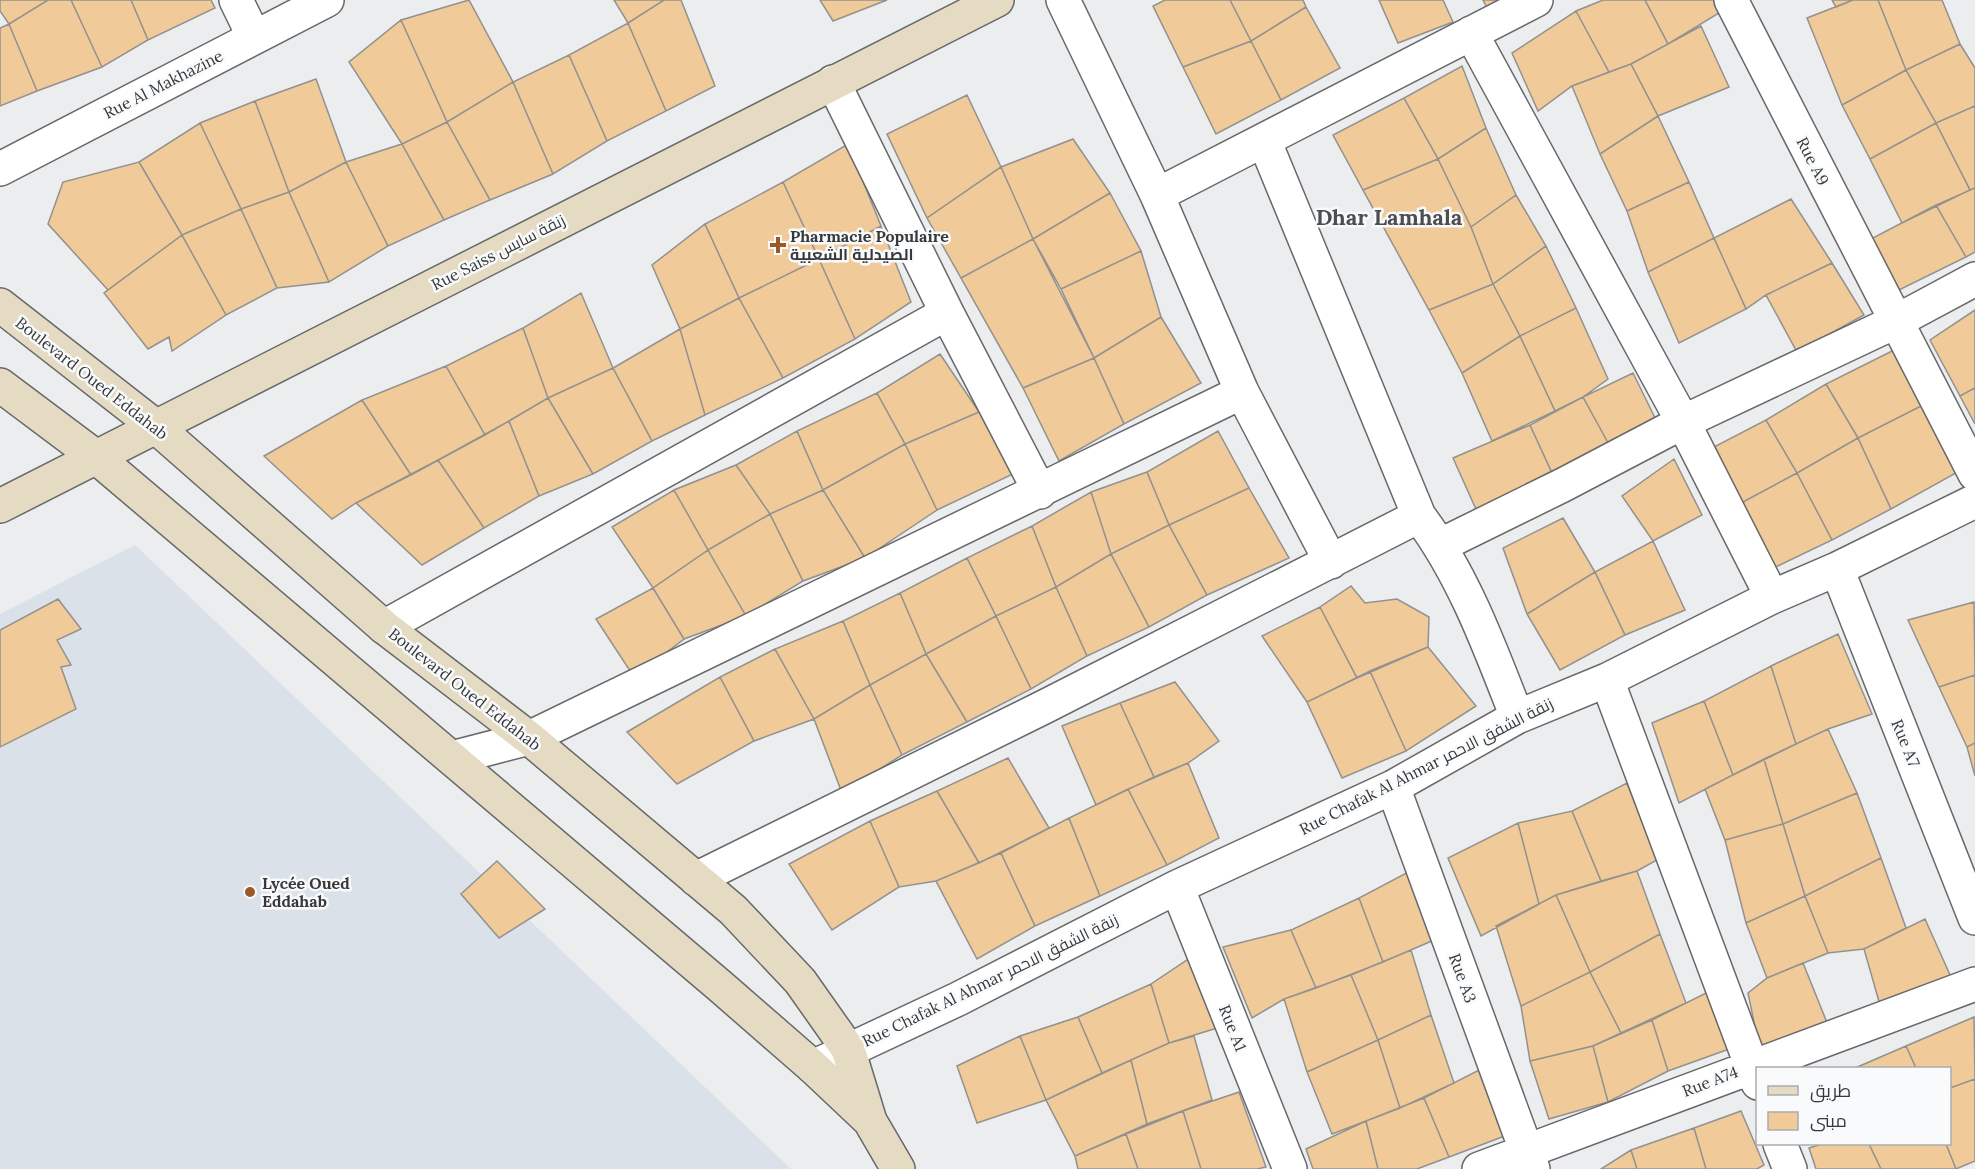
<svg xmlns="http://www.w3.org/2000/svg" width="1975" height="1169" font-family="Lora,Cairo,serif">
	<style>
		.built { fill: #dae1e8 }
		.building { fill: #f0ca98; stroke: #92918f; stroke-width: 1.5 }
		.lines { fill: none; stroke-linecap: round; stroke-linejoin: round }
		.street-casing { stroke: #67686a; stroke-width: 36 }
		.secondary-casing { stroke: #67686a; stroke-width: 36 }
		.street { stroke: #fff; stroke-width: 33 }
		.secondary { stroke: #e5dac2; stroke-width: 33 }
		.poi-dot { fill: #9b5927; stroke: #f8fafc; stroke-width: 2 }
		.labels { text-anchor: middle; stroke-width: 5; stroke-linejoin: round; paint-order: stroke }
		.street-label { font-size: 16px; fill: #373839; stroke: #f8fafc }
		.poi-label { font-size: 16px; font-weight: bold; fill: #373839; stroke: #f8fafc; text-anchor: start }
		.district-label { font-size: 22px; font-weight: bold; fill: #4c4d4f; stroke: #f8fafc }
	</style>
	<rect width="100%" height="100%" fill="#ebedef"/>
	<path class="built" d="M135,545L791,1169H0V614Z"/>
	<path class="building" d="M0,0H48L9,24L0,11Z
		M48,0H71L102,67L37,91L9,24Z
		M71,0H131L148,40L102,67Z
		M131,0H211L215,8L148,40Z
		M469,0L513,82L447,122L401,20Z
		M614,0H664L628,23Z
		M664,0H681L715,86L666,111L628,23Z
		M820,0H887L833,21Z
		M1165,0H1230L1251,41L1183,67L1153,6Z
		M1230,0H1303L1306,7L1251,41Z
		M1379,0H1443L1453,22L1398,43Z
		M1483,0H1500L1487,8Z
		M1603,0H1645L1668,44L1631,64L1609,72L1576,11Z
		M1645,0H1720L1724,10L1668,44Z
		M1832,0H1853L1836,7Z
		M1853,0H1878L1906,70L1842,105L1807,18Z
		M1878,0H1942L1960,44L1906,70Z
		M1306,7L1340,68L1281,100L1251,41Z
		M1576,11L1609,72L1572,86L1538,111L1512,53Z
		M401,20L447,122L402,144L349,62Z
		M628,23L666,111L607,141L569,55Z
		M9,24L37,91L0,106V28Z
		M1701,26L1729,87L1658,116L1631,64Z
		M1251,41L1281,100L1216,134L1183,67Z
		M1960,44L1975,68V106L1936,123L1906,70Z
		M569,55L607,141L553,174L513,82Z
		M1631,64L1658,116L1600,154L1572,86Z
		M1462,66L1486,128L1438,159L1404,98Z
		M1906,70L1936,123L1870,159L1842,105Z
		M316,79L346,162L289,192L255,101Z
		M513,82L553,174L490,200L447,122Z
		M967,95L1001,167L927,218L887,134Z
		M1404,98L1438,159L1363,190L1333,135Z
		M255,101L289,192L241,209L200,123Z
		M1975,106V188L1970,190L1936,123Z
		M1658,116L1689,182L1627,211L1600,154Z
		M447,122L490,200L444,220L402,144Z
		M200,123L241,209L182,235L139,162Z
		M1936,123L1970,190L1902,223L1870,159Z
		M1486,128L1516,195L1471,227L1438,159Z
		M1073,139L1110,193L1033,239L1001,167Z
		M402,144L444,220L388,246L346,162Z
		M848,144L881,226L819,259L783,182Z
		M1438,159L1471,227L1493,284L1429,310L1363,190Z
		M139,162L182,235L108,290L48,224L63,182Z
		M346,162L388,246L329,282L289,192Z
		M1001,167L1033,239L961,278L927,218Z
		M783,182L819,259L739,298L705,224Z
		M1689,182L1714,238L1648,272L1627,211Z
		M1975,188V252L1966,257L1936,205Z
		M289,192L329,282L277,288L241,209Z
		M1110,193L1141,251L1061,289L1033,239Z
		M1516,195L1546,246L1493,284L1471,227Z
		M1791,199L1832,263L1766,295L1746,309L1714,238Z
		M1936,205L1966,257L1899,290L1869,240Z
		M241,209L277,288L226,315L182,235Z
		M705,224L739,298L680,329L652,265Z
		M881,226L911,302L855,339L819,259Z
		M182,235L226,315L172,351L169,337L148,349L104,293Z
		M1714,238L1746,309L1679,343L1648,272Z
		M1033,239L1094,358L1023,388L961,278Z
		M1546,246L1576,308L1520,336L1493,284Z
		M1141,251L1161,317L1094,358L1061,289Z
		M819,259L855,339L783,378L739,298Z
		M1832,263L1864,315L1797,352L1766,295Z
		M1493,284L1520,336L1462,373L1429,310Z
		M581,293L613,368L548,398L523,328Z
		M739,298L783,378L705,415L680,329Z
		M1576,308L1608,379L1583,397L1555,411L1520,336Z
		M1975,310V388L1960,396L1930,340Z
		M1161,317L1201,383L1124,424L1094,358Z
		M523,328L548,398L485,435L446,366Z
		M680,329L705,415L652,441L613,368Z
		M1520,336L1555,411L1492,441L1462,373Z
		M1894,350L1925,404L1858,438L1826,384Z
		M940,354L979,412L905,444L877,393Z
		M1094,358L1124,424L1059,461L1023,388Z
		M446,366L485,435L411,475L362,400Z
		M613,368L652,441L593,474L548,398Z
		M1633,373L1657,422L1612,450L1583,397Z
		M1826,384L1858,438L1797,473L1766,420Z
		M1975,388V424L1960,396Z
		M877,393L905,444L823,490L797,431Z
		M1583,397L1612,450L1552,473L1530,425Z
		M548,398L593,474L539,496L509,421Z
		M362,400L411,475L356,503L332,519L264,456Z
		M1925,404L1956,473L1891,509L1858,438Z
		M979,412L1013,474L937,510L905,444Z
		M1766,420L1797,473L1730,509L1710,449Z
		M509,421L539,496L484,528L438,460Z
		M1530,425L1552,473L1479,516L1453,458Z
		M797,431L823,490L770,514L736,465Z
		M1218,431L1249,488L1169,525L1147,472Z
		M1858,438L1891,509L1832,540L1797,473Z
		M905,444L937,510L865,558L823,490Z
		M1674,459L1702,515L1653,541L1622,496Z
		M438,460L484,528L422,565L356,503Z
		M736,465L770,514L708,550L674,490Z
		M1147,472L1169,525L1111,554L1091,492Z
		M1797,473L1832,540L1763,573L1730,509Z
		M1249,488L1289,558L1207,595L1169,525Z
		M674,490L708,550L653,588L612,527Z
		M823,490L865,558L803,581L770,514Z
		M1091,492L1111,554L1056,587L1032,526Z
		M770,514L803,581L746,616L708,550Z
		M1563,518L1595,572L1527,614L1503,548Z
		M1169,525L1207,595L1149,627L1111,554Z
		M1032,526L1056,587L996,616L967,558Z
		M1653,541L1685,610L1625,635L1595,572Z
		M708,550L746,616L684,639L653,588Z
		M1111,554L1149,627L1087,656L1056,587Z
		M967,558L996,616L926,654L900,593Z
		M1595,572L1625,635L1560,670L1527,614Z
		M1351,586L1365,603L1397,599L1429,617L1428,647L1357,678L1320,607Z
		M1056,587L1087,656L1031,689L996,616Z
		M653,588L684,639L634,677L596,619Z
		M900,593L926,654L870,685L843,621Z
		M58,599L81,629L57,640L71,665L61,667L76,709L0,747V630Z
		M1974,602L1975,675L1939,687L1908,620Z
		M1320,607L1357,678L1307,702L1262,636Z
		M996,616L1031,689L967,722L926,654Z
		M843,621L870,685L814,719L775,649Z
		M1838,634L1872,714L1828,729L1796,744L1771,666Z
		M1428,647L1476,706L1406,751L1370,671Z
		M775,649L814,719L754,741L720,677Z
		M926,654L967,722L902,755L870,685Z
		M1771,666L1796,744L1733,775L1704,701Z
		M1370,671L1406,751L1342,778L1307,702Z
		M1975,675V743L1967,747L1939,687Z
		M720,677L754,741L677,784L627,732Z
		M1175,682L1219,741L1188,763L1154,777L1120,703Z
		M870,685L902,755L842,793L814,719Z
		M1704,701L1733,775L1679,803L1652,723Z
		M1120,703L1154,777L1096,805L1062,726Z
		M1828,729L1857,793L1783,824L1764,759Z
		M1975,743V776L1967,747Z
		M1008,758L1049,828L979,863L937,791Z
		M1764,759L1783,824L1725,840L1705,789Z
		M1188,763L1219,838L1167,865L1128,789Z
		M1627,783L1657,860L1637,871L1601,881L1572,811Z
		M1128,789L1167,865L1100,896L1069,818Z
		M937,791L979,863L936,881L899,887L870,821Z
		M1857,793L1881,858L1805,896L1783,824Z
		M1572,811L1601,881L1556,895L1539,904L1518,823Z
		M1069,818L1100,896L1035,926L1001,853Z
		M870,821L899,887L832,930L789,864Z
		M1518,823L1539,904L1481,936L1448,858Z
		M1783,824L1805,896L1746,923L1725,840Z
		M1001,853L1035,926L977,959L936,881Z
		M1881,858L1906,928L1864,949L1828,953L1805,896Z
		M497,861L545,909L499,938L461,894Z
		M1414,869L1441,937L1383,962L1359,898Z
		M1637,871L1660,934L1590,972L1556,895Z
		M1556,895L1590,972L1521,1006L1496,926Z
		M1805,896L1828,953L1767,978L1746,923Z
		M1359,898L1383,962L1316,988L1291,930Z
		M1925,919L1955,986L1880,1005L1864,949Z
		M1291,930L1316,988L1284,999L1252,1018L1223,947Z
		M1660,934L1686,1003L1621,1033L1590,972Z
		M1411,950L1431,1015L1378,1040L1351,975Z
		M1190,958L1217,1028L1169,1043L1151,984Z
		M1803,963L1830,1030L1761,1056L1748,993L1767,978Z
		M1590,972L1621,1033L1593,1046L1530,1061L1521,1006Z
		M1351,975L1378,1040L1307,1072L1284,999Z
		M1151,984L1169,1043L1102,1073L1078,1017Z
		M1708,992L1732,1048L1668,1071L1652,1020Z
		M1431,1015L1454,1083L1400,1108L1378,1040Z
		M1078,1017L1102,1073L1046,1100L1020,1036Z
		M1974,1017L1975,1079L1950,1088V1068H1916L1906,1046Z
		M1652,1020L1668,1071L1608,1102L1593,1046Z
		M1020,1036L1046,1100L977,1123L957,1066Z
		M1194,1036L1212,1100L1147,1124L1131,1060L1169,1043Z
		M1378,1040L1400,1108L1332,1134L1307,1072Z
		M1593,1046L1608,1102L1549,1119L1530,1061Z
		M1906,1046L1916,1068H1855Z
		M1131,1060L1147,1124L1075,1156L1046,1100Z
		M1485,1067L1510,1134L1449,1157L1424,1098Z
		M1975,1079V1161L1956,1169L1946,1144H1950V1088Z
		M1239,1092L1266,1167L1257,1169H1201L1183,1111Z
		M1424,1098L1449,1157L1417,1169H1378L1366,1121Z
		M1183,1111L1201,1169H1138L1126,1134Z
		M1741,1111L1764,1165L1757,1169H1706L1694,1128Z
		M1366,1121L1378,1169H1313L1306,1149Z
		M1694,1128L1706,1169H1637L1631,1150Z
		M1126,1134L1138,1169H1078L1075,1156Z
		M1822,1144H1869L1881,1169H1816L1809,1148Z
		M1869,1144H1946L1956,1169H1881Z
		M1631,1150L1637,1169H1601Z"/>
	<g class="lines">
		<g class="street-casing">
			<path id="street" d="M236,0L254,37
				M1063,0L1157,195L1242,392L1331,562
				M1731,0L1975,474
				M1471,33L1683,422L1772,597
				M833,82L947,313L1040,492
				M1264,140L1419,516C1464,576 1490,648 1517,717
				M0,169L327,0
				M1157,195L1536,0
				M1441,545L1563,485L1683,422L1895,322L1975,279
				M1837,569L1975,918
				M384,627L947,313
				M1607,680L1758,1083
				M452,758L529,738L1242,392
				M1393,787L1533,1169
				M696,879L1046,706L1419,516
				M1177,887L1290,1169
				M813,1067L958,999L1177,887L1393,787L1517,717L1607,680L1772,597L1837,569L1975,501
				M1780,1144L1790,1169
				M1479,1169L1975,984"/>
		</g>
		<g class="secondary-casing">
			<path id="secondary" d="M0,305L155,426L384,627L529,738L733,910L800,981L848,1049L870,1121L898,1169
				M0,385L96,457L720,986L813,1067L867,1118
				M0,506L997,0"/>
		</g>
		<use href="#street" class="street"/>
		<use href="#secondary" class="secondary"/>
	</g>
	<g class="poi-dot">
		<path d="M775 236h6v6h6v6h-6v6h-6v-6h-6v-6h6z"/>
		<circle cx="250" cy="892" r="6"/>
	</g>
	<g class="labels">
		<g class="street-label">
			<text transform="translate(163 84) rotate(-27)" y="6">Rue Al Makhazine</text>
			<text transform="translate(1813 161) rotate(63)" y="6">Rue A9</text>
			<text transform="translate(498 252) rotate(-27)" y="6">Rue Saiss زنقة سايس</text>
			<text transform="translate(92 378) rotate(38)" y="6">Boulevard Oued Eddahab</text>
			<text transform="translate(465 689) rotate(38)" y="6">Boulevard Oued Eddahab</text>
			<text transform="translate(1906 743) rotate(68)" y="6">Rue A7</text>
			<text transform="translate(1426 766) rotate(-27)" y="6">Rue Chafak Al Ahmar زنقة الشفق الاحمر</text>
			<text transform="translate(1463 978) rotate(70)" y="6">Rue A3</text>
			<text transform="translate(990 980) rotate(-26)" y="6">Rue Chafak Al Ahmar زنقة الشفق الاحمر</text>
			<text transform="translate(1233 1028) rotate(68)" y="6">Rue A1</text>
			<text transform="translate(1710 1081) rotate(-21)" y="6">Rue A74</text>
		</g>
		<g class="poi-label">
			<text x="790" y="242">Pharmacie Populaire<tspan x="790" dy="18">الصيدلية الشعبية</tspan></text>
			<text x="262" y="889">Lycée Oued<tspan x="262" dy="18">Eddahab</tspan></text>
		</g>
		<g class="district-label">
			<text x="1389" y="225">Dhar Lamhala</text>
		</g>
	</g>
	<rect x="1756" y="1067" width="195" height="78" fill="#f8fafc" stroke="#abacae" stroke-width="1.5"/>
	<rect x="1768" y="1086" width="30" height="9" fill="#e5dac2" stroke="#abacae" stroke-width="1.5"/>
	<text x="1810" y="1097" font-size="18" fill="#373839">طريق</text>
	<rect x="1768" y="1112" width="30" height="18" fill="#f0ca98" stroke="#abacae" stroke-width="1.5"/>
	<text x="1810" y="1127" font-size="18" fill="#373839">مبنى</text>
</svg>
